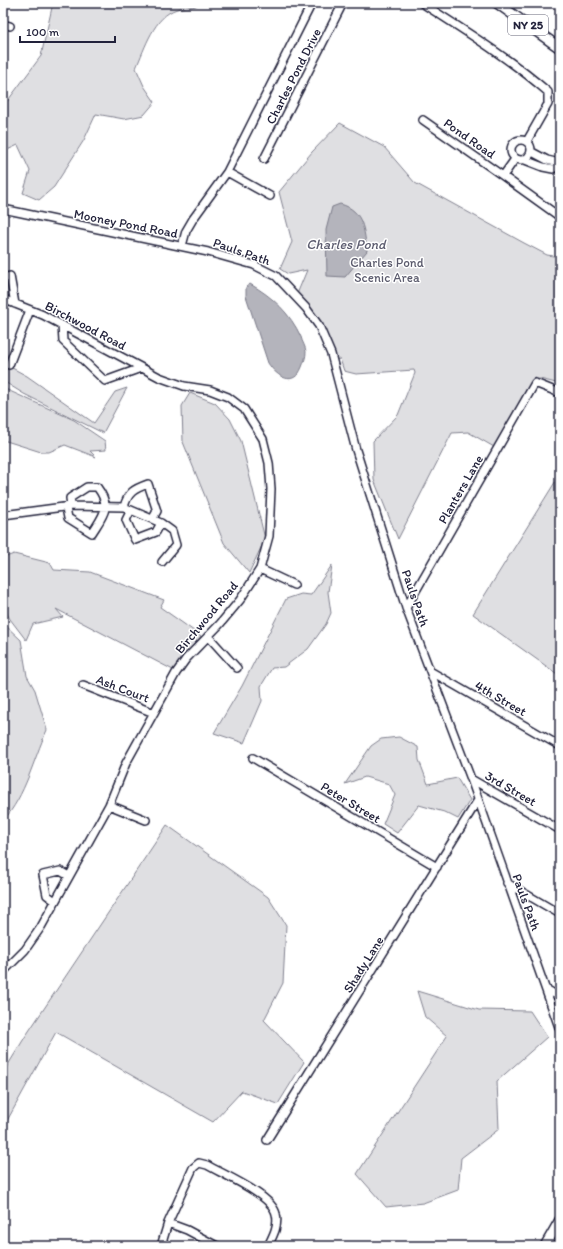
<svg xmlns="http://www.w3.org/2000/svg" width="563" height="1249" font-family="Itim,sans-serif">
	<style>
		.green { fill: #dfdfe2; stroke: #80808e }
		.water { fill: #b4b4bc; stroke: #7a7a88 }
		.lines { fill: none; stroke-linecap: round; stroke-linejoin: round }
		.minor-casing { stroke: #22223b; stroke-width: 10 }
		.major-casing { stroke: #22223b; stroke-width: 12 }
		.minor { stroke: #fff; stroke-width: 7 }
		.major { stroke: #fff; stroke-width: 9 }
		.labels { text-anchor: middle; stroke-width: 3; stroke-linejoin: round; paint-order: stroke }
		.shield { fill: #fff; stroke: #646476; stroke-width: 1 }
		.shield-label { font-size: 12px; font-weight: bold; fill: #22223b }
		.street-label { font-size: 13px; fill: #22223b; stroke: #fff }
		.park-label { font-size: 13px; fill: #5b5b6d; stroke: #fff }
		.water-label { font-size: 14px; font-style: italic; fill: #5c5c6f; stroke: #fff }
	</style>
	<rect width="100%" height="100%" fill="#fff"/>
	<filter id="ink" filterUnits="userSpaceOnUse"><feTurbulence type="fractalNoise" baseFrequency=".025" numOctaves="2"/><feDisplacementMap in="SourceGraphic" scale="8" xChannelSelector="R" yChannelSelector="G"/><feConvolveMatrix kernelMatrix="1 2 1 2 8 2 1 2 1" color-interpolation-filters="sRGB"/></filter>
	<g filter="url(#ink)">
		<path class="green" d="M53,3H201C193,9 186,6 177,9C154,16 145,48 136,68L144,86L155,102L144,115L124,119L96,114L84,140L54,187L39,200L23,193L30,171L18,145L3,152V107L41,56Z
			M340,123L384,147L415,183L524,243L547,255L560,257V384L540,379L532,381L494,447L468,432L452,433L398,539L374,480L373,441L398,415L415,373L414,370L356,374L344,371L340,359L333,360L321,325L297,294L307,270L288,274L280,269L292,242L279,192L312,152Z
			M3,363L27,376L94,423L115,392L127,388L103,433L24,394L3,381Z
			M3,388L74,420L105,441L106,450L90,451L96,457L65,445L49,452H41L3,440Z
			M190,393L215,403L230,419L241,441L265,539L249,573L224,543L183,442L182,406Z
			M557,479H560V676L473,614Z
			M14,554L50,563L54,570L90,572L164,600L160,607L201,636L173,670L56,609L63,617L33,624L26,640L10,619L3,606V558Z
			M332,565L328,592L331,613L326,624L308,649L284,667L272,668L261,686L262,701L244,743L214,733L242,686L286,599L301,594L311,595Z
			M3,623L21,640L27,676L35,690L47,730C33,760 26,795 3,821Z
			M399,737L418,747L419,760L428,784L457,778L470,800L458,819L444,812L419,805L397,833L383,824L395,795L389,784L365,777L345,784L371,746L381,739Z
			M167,825L268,897L286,925L283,983L264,1020L304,1062L278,1104L242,1091L213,1122L56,1032L3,1128V1073L25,1037Z
			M417,991L479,1010L530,1011L547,1037L497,1081L499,1129L461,1158L458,1190L423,1203L386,1207L357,1174L447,1036L425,1017Z"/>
		<path class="water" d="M340,204C364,210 364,231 367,251L345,277L327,276L326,230L332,207Z
			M250,284C273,297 290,313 301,337C302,342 306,347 306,352C306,357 304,362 302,367C294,388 277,377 268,363L246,296V287Z"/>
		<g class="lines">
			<g class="minor-casing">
				<path id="minor" d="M422,3C465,31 509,58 548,92V104L527,141
					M3,24L10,26
					M423,120L503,176L515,159
					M511 150a10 10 0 1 1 20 0a10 10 0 1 1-20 0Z
					M532,152L547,160L560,163
					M264,159L343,3
					M525,160L543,167L553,169L560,164
					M227,172L270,196
					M503,176L560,217
					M3,209L208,252L254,265L276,276L306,308L319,326L331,354L356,450L406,608L471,779L560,1030
					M182,246L186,231L193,219L227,172L312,3
					M3,278L10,276L15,304
					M3,299L43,315L159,377L184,386L210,390L228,397L244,409L263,439L269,463L271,489L269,536L260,569L240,600L220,624L186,659L176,673L126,763L109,805L41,927L25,950L3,972
					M62,325L63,341L105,381L141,368
					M9,365L30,310
					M124,507C128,492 134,489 148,484L157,511L153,518
					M66,508L68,518L92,533C104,514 112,507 97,487H87L70,498L71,506
					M131,510L126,520L135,540L156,532L161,523
					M3,515L71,506L124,507L161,523L172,531L176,545L162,562
					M260,569L294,585
					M406,608L535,383L560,393
					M208,636L237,668
					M430,671L560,746
					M83,685L154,713
					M253,758L437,867
					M471,779L560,830
					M109,805L146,820
					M507,883L560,914
					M55,901L47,895L43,875L60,871L69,876
					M546,989L560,997
					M267,1140L478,800
					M168,1223L193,1168L199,1163L207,1165C224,1175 272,1195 276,1214C279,1225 273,1236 268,1246
					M161,1246L168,1223L187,1230L217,1246"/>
			</g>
			<g class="major-casing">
				<path id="major" d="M497,3L560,48
					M545,1246L560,1220"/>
			</g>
			<use href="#minor" class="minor"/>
			<use href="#major" class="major"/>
		</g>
	</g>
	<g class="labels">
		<rect class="shield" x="508" y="15" width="40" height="20" rx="3"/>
		<g class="shield-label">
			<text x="528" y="29">NY 25</text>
		</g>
		<g class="street-label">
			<text transform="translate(293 76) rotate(-63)" y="5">Charles Pond Drive</text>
			<text transform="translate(470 138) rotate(35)" y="5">Pond Road</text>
			<text transform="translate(126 223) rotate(11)" y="5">Mooney Pond Road</text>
			<text transform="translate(242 251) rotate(19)" y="5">Pauls Path</text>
			<text transform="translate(86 325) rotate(28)" y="5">Birchwood Road</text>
			<text transform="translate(460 489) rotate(-60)" y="5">Planters Lane</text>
			<text transform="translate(416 598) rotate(71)" y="5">Pauls Path</text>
			<text transform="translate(206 617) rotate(-50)" y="5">Birchwood Road</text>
			<text transform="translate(123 688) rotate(21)" y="5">Ash Court</text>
			<text transform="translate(501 698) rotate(30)" y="5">4th Street</text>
			<text transform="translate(511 788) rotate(30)" y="5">3rd Street</text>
			<text transform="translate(351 802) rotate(31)" y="5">Peter Street</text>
			<text transform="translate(527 902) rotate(70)" y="5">Pauls Path</text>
			<text transform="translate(363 964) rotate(-58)" y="5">Shady Lane</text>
		</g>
		<g class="park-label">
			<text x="387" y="267">Charles Pond<tspan x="387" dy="15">Scenic Area</tspan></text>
		</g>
		<g class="water-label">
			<text x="346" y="249">Charles Pond</text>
		</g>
	</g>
	<rect width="563" height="1249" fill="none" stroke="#fff" stroke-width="16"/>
	<rect x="8" y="8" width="547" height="1233" fill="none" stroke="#22223b" stroke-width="1.5" filter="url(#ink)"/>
	<path d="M20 36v6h95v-6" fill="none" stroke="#22223b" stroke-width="2"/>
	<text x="26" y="36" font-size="12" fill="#22223b" stroke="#ffffff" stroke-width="3" paint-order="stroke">100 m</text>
</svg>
